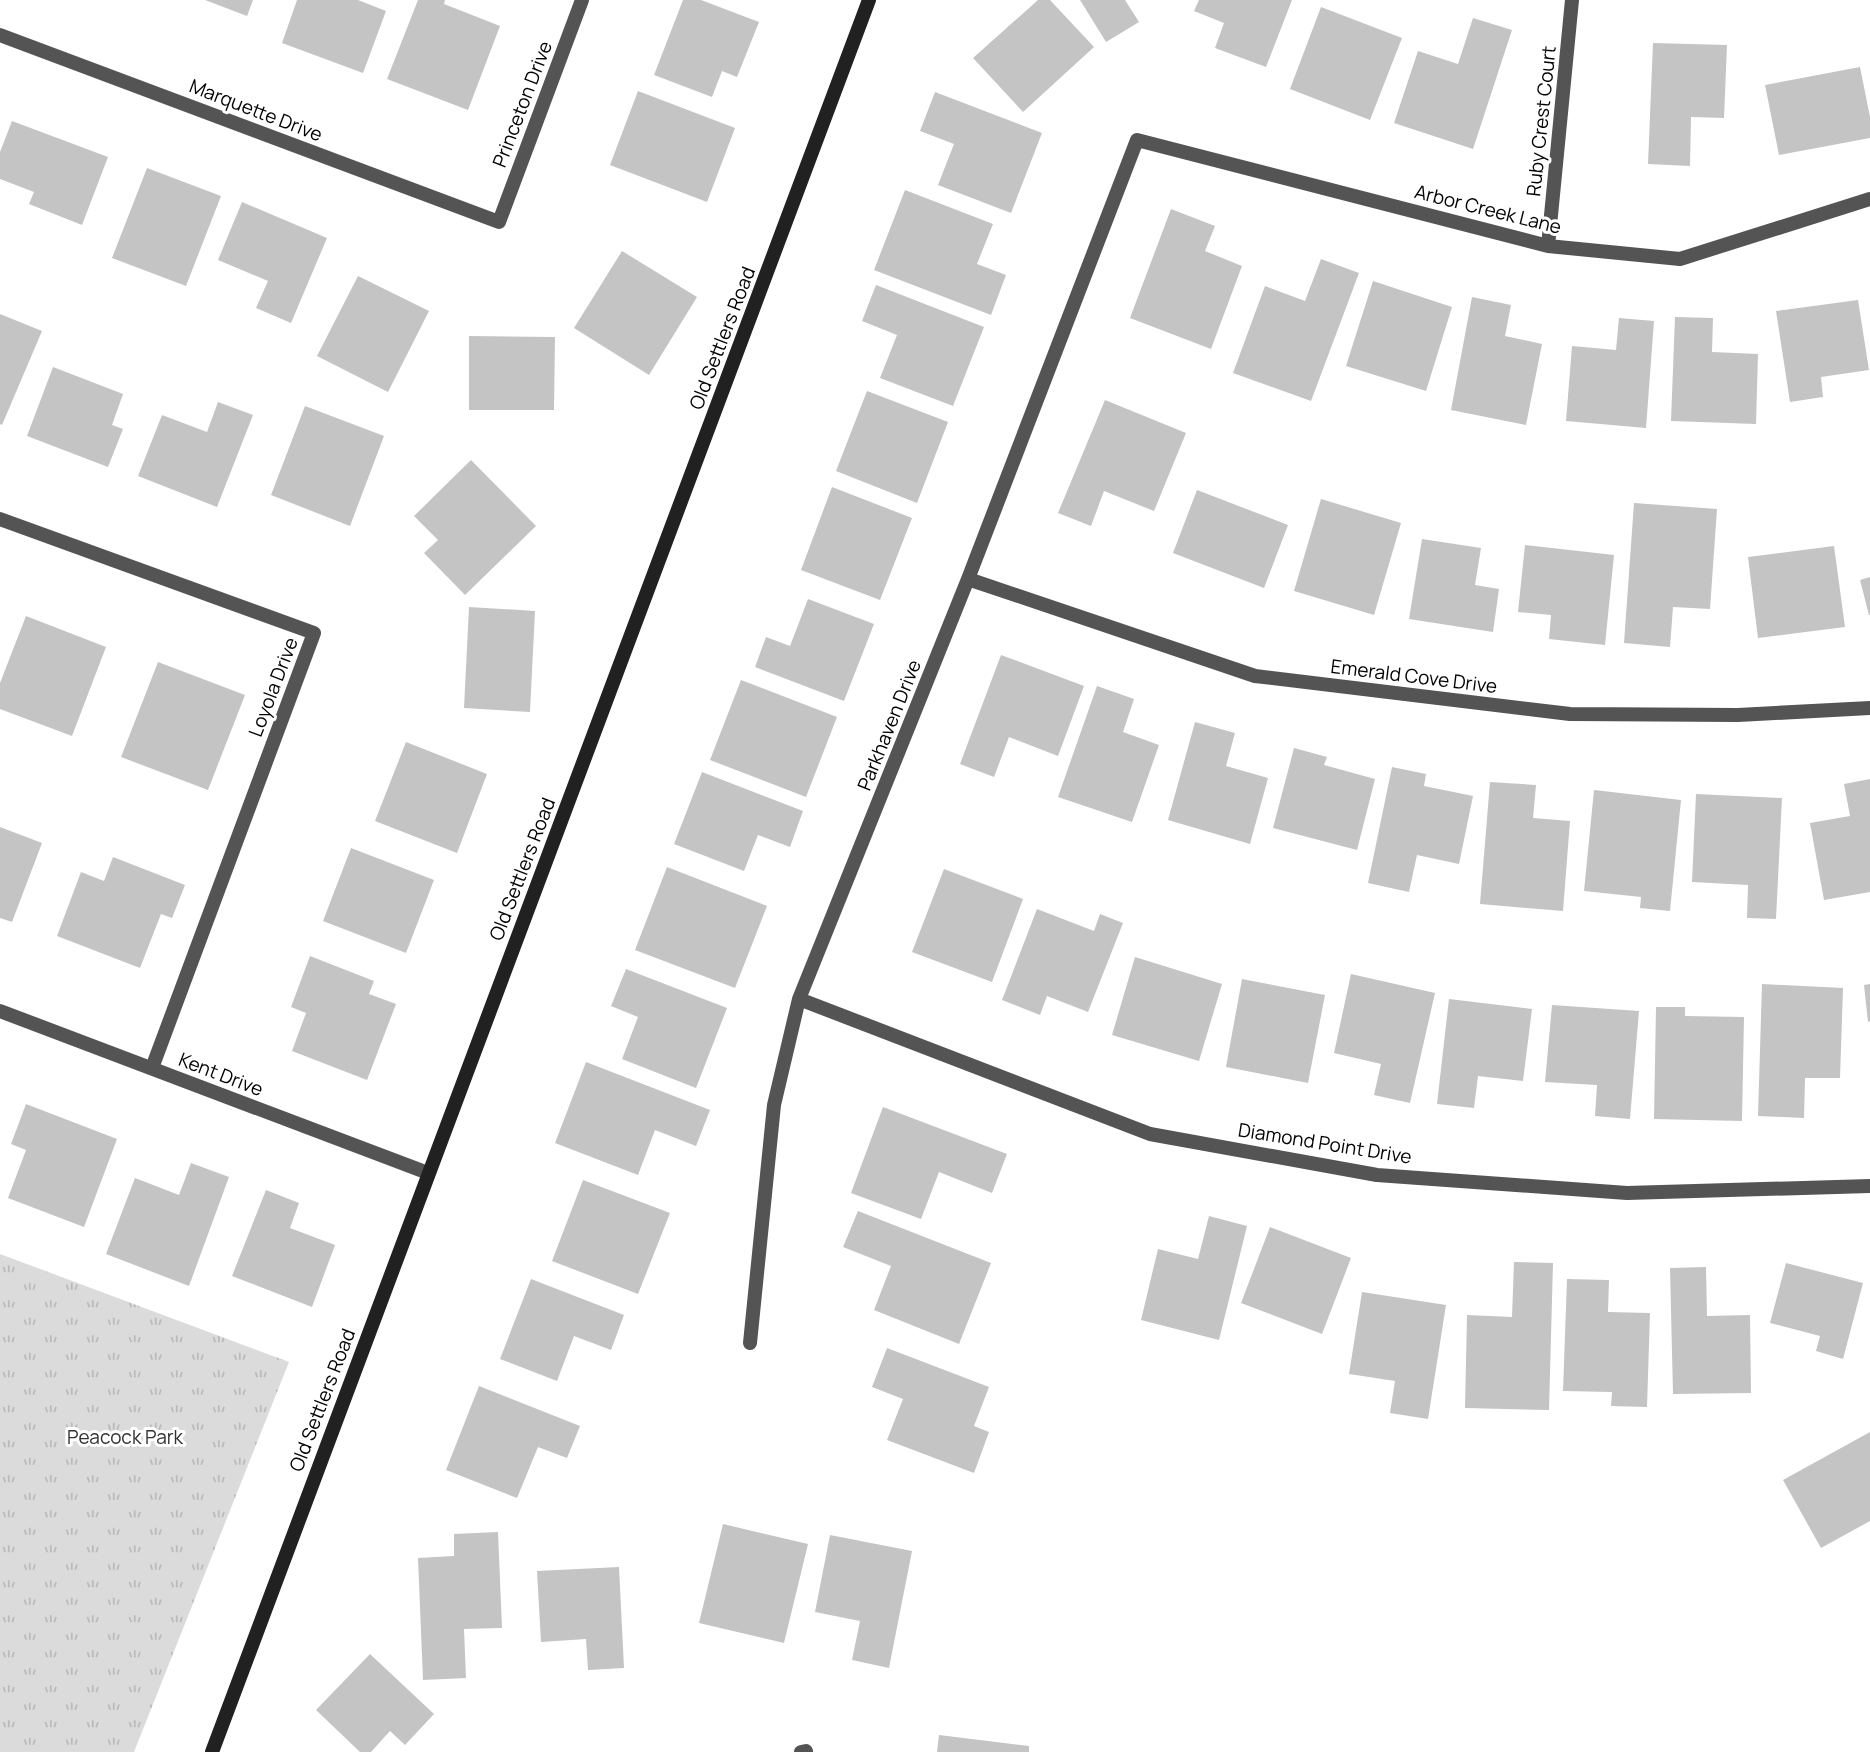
<svg xmlns="http://www.w3.org/2000/svg" width="1870" height="1752" font-family="Manrope,sans-serif">
	<style>
		.park { fill: url(#park-tufts) }
		.building { fill: #c4c4c4 }
		.lines { fill: none; stroke-linecap: round; stroke-linejoin: round }
		.minor { stroke: #545454; stroke-width: 14 }
		.secondary { stroke: #212121; stroke-width: 14 }
		.labels { text-anchor: middle; stroke-width: 6; stroke-linejoin: round; paint-order: stroke }
		.street-label { font-size: 19px; fill: #000; stroke: #fff }
		.park-label { font-size: 19px; fill: #323232; stroke: #fff }
	</style>
	<defs>
		<pattern id="park-tufts" width="24" height="20" patternUnits="userSpaceOnUse" patternTransform="scale(1.75)"><rect width="24" height="20" fill="#dbdbdb"/><path d="M3 7l-1-3M5 7V3M7 7l1-3M15 17l-1-3M17 17v-4M19 17l1-3" fill="none" stroke="#bababa"/></pattern>
	</defs>
	<rect width="100%" height="100%" fill="#fff"/>
	<path class="park" d="M0,1254L289,1362L134,1752H0Z"/>
	<path class="building" d="M205,0H253L247,16Z
		M297,0H358L386,11L363,73L282,43Z
		M418,0H445L444,4L500,26L468,110L387,79Z
		M683,0H701L759,22L737,77L722,71L712,97L654,75Z
		M1038,0H1050L1094,47L1023,112L973,58Z
		M1080,0H1125L1139,22L1106,42Z
		M1199,0H1292L1266,67L1215,48L1224,23L1194,11Z
		M1321,7L1402,38L1370,120L1290,89Z
		M1473,18L1512,30L1473,149L1394,123L1418,51L1458,64Z
		M1653,43L1727,45L1724,118L1691,117L1690,166L1648,164Z
		M1860,67L1870,117V138L1779,155L1765,85Z
		M638,91L735,128L707,202L610,165Z
		M935,92L1042,133L1011,213L938,185L954,144L920,131Z
		M12,121L108,157L82,225L29,204L34,192L0,179V152Z
		M147,168L221,196L186,286L112,258Z
		M905,190L993,224L977,264L1006,275L991,315L874,270Z
		M242,202L327,238L291,323L256,308L268,281L218,260Z
		M1171,209L1215,226L1205,251L1242,266L1211,349L1130,318Z
		M622,251L697,297L649,375L574,328Z
		M1321,259L1359,273L1311,401L1233,373L1265,286L1305,301Z
		M358,276L429,311L388,392L317,356Z
		M1373,281L1452,307L1426,391L1346,366Z
		M876,285L984,327L953,406L880,378L897,335L862,321Z
		M1472,297L1511,305L1505,336L1542,344L1526,425L1451,410Z
		M1858,300L1869,370L1821,377L1823,397L1790,402L1776,311Z
		M0,314L42,331L2,425L0,424Z
		M1675,317L1713,318L1712,352L1758,354L1756,424L1671,421Z
		M1619,318L1654,321L1646,428L1566,421L1572,346L1616,350Z
		M469,336L555,337L554,410H469Z
		M53,367L123,394L112,425L123,429L108,467L27,436Z
		M867,391L948,422L917,503L836,471Z
		M1105,400L1186,433L1154,511L1104,491L1091,526L1058,513Z
		M218,402L253,415L217,507L138,476L162,415L207,432Z
		M305,406L384,436L350,526L271,495Z
		M471,460L536,526L465,595L424,553L438,540L414,516Z
		M832,487L912,518L880,600L801,570Z
		M1197,490L1288,525L1264,588L1173,553Z
		M1321,499L1401,523L1374,615L1294,591Z
		M1634,503L1717,509L1710,609L1673,607L1670,647L1624,643Z
		M1422,539L1481,548L1475,585L1499,589L1493,632L1409,619Z
		M1525,545L1614,555L1605,645L1549,639L1551,615L1518,612Z
		M1834,546L1845,627L1758,638L1748,557Z
		M1870,577V615H1869L1860,580Z
		M808,599L874,624L844,701L755,667L766,637L790,646Z
		M469,607L535,611L530,712L464,708Z
		M26,616L106,647L72,736L0,709V683Z
		M1001,655L1084,686L1058,756L1009,737L994,777L960,764Z
		M158,662L245,695L208,790L121,757Z
		M741,680L837,717L806,797L710,760Z
		M1097,686L1134,699L1123,732L1159,745L1132,822L1058,797Z
		M1195,722L1235,733L1226,766L1268,778L1250,844L1168,820Z
		M406,742L487,774L457,853L375,821Z
		M1294,748L1327,757L1324,765L1375,779L1357,850L1273,828Z
		M1392,767L1426,774L1424,786L1473,796L1459,864L1417,855L1409,892L1368,883Z
		M702,772L803,811L790,847L758,835L744,871L674,844Z
		M1870,779V892L1824,900L1810,823L1850,816L1844,784Z
		M1490,782L1536,785L1533,818L1570,821L1563,911L1480,904Z
		M1594,790L1681,800L1670,911L1640,908L1641,897L1584,891Z
		M1696,794L1782,798L1776,919L1747,918L1748,885L1692,882Z
		M0,827L42,843L12,922L0,918Z
		M351,848L434,880L406,953L323,921Z
		M113,857L185,885L172,918L161,914L140,968L57,936L81,872L104,881Z
		M667,867L767,906L735,988L635,950Z
		M944,869L1023,899L992,982L912,952Z
		M1037,909L1094,931L1100,914L1123,923L1088,1012L1047,996L1040,1015L1002,1000Z
		M310,956L374,981L369,994L396,1004L367,1080L292,1051L306,1013L291,1007Z
		M1135,957L1222,984L1199,1061L1112,1035Z
		M626,969L727,1008L696,1088L622,1059L638,1017L611,1006Z
		M1351,974L1435,993L1410,1103L1374,1095L1381,1064L1334,1053Z
		M1242,979L1325,995L1308,1083L1226,1067Z
		M1762,984L1843,988L1840,1078H1805L1804,1118L1758,1116Z
		M1870,984V1021L1868,1022L1864,985Z
		M1449,999L1532,1009L1523,1081L1478,1076L1474,1108L1437,1104Z
		M1552,1005L1639,1011L1630,1119L1595,1116L1597,1085L1545,1082Z
		M1656,1007H1685V1016L1744,1017L1742,1121L1654,1119Z
		M586,1062L710,1110L696,1146L655,1130L638,1175L555,1143Z
		M26,1104L117,1139L84,1227L8,1198L26,1150L11,1144Z
		M883,1107L1007,1154L992,1193L939,1172L921,1219L851,1193Z
		M191,1163L229,1177L189,1286L106,1254L135,1178L179,1195Z
		M583,1180L670,1213L638,1294L552,1261Z
		M266,1190L299,1203L290,1228L335,1245L312,1307L232,1276Z
		M858,1211L991,1263L959,1344L874,1310L891,1266L843,1247Z
		M1209,1216L1247,1226L1219,1340L1141,1320L1158,1249L1198,1259Z
		M1270,1227L1351,1258L1322,1334L1241,1303Z
		M1514,1262L1553,1263L1549,1410L1465,1408L1467,1315L1512,1317Z
		M1786,1263L1863,1283L1843,1359L1816,1351L1820,1336L1770,1323Z
		M1706,1267L1707,1316L1750,1315L1751,1393L1673,1394L1670,1268Z
		M531,1279L624,1315L611,1350L574,1336L557,1381L500,1359Z
		M1567,1279L1609,1280L1608,1312L1650,1313L1647,1407L1611,1406L1612,1392L1563,1391Z
		M1362,1292L1446,1305L1428,1419L1390,1413L1395,1381L1349,1374Z
		M887,1348L989,1387L974,1426L989,1432L974,1473L887,1440L903,1399L872,1387Z
		M479,1386L580,1426L567,1458L538,1447L517,1498L446,1470Z
		M1870,1432V1521L1821,1548L1783,1480Z
		M723,1524L808,1544L784,1643L699,1623Z
		M498,1532L502,1628L464,1629L466,1678L423,1680L418,1558L454,1556V1534Z
		M830,1535L912,1551L889,1668L852,1660L860,1621L815,1612Z
		M619,1567L624,1668L588,1670L586,1639L541,1642L537,1571Z
		M370,1654L434,1714L405,1745L390,1731L371,1752H360L316,1710Z
		M939,1735L1029,1746V1752H937Z"/>
	<g class="lines">
		<path class="minor" d="M0,35L499,222L582,0
			M1548,246L1572,0
			M0,519L314,633L152,1068
			M968,579L1255,676L1570,714L1738,715L1870,708
			M799,999L1150,1134L1377,1175L1627,1193L1870,1186
			M0,1011L428,1173
			M750,1343L774,1105L799,999L968,579L1137,140L1548,246L1680,259L1870,199
			M801,1752L806,1751"/>
		<path class="secondary" d="M212,1752L869,0"/>
	</g>
	<g class="labels">
		<g class="street-label">
			<text transform="translate(522 104) rotate(-69)" y="7">Princeton Drive</text>
			<text transform="translate(256 110) rotate(21)" y="7">Marquette Drive</text>
			<text transform="translate(1541 121) rotate(-84)" y="7">Ruby Crest Court</text>
			<text transform="translate(1488 209) rotate(14)" y="7">Arbor Creek Lane</text>
			<text transform="translate(722 338) rotate(-69)" y="7">Old Settlers Road</text>
			<text transform="translate(1414 676) rotate(7)" y="7">Emerald Cove Drive</text>
			<text transform="translate(273 687) rotate(-69)" y="7">Loyola Drive</text>
			<text transform="translate(889 725) rotate(-68)" y="7">Parkhaven Drive</text>
			<text transform="translate(522 869) rotate(-69)" y="7">Old Settlers Road</text>
			<text transform="translate(221 1074) rotate(21)" y="7">Kent Drive</text>
			<text transform="translate(1325 1143) rotate(9)" y="7">Diamond Point Drive</text>
			<text transform="translate(322 1400) rotate(-69)" y="7">Old Settlers Road</text>
		</g>
		<g class="park-label">
			<text x="125" y="1444">Peacock Park</text>
		</g>
	</g>
</svg>
